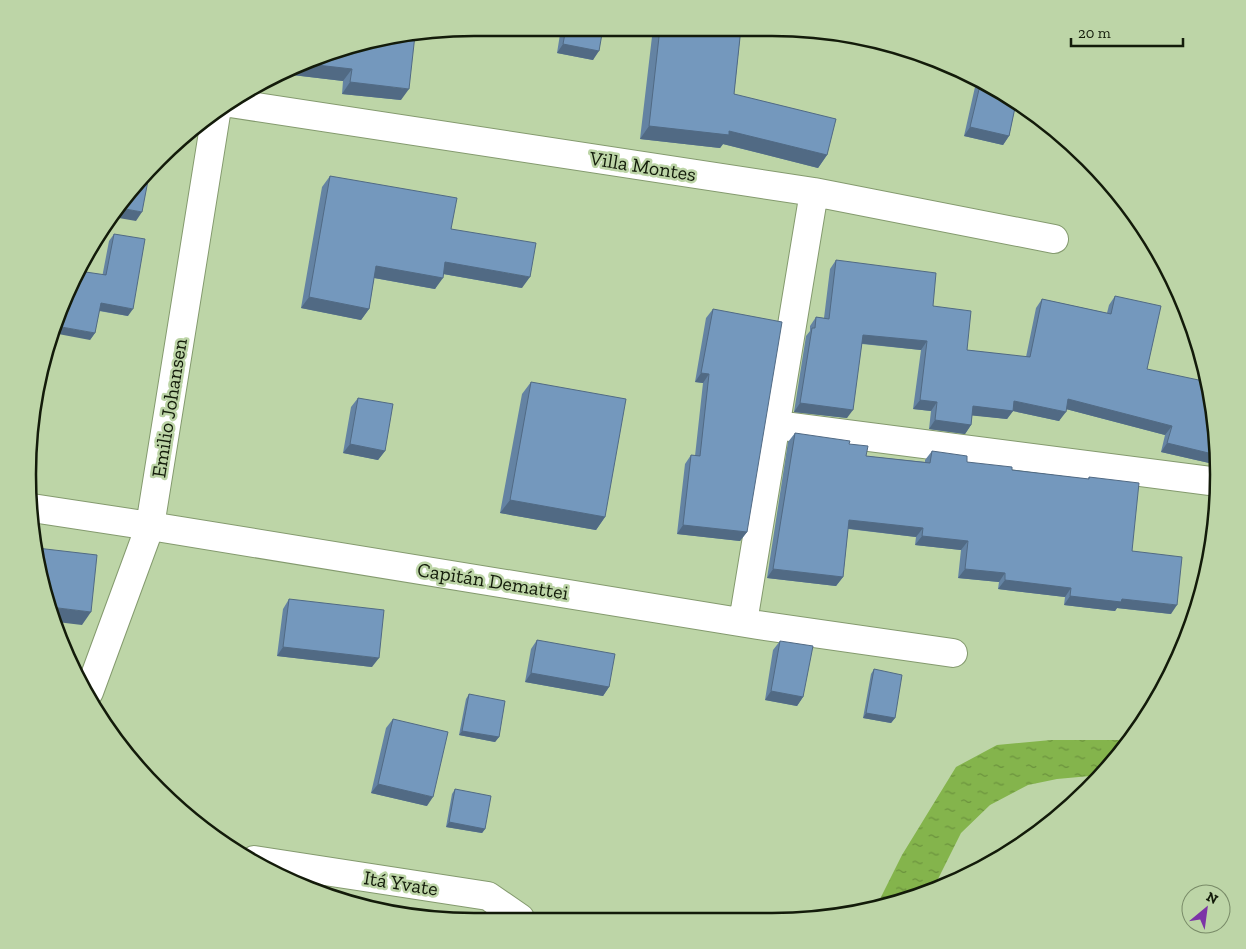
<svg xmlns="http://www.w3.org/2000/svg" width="1246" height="949" font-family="'Zilla Slab',serif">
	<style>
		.water { fill: url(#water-ripples) }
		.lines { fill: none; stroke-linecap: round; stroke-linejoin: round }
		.minor-casing { stroke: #849a6e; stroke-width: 30 }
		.minor { stroke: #fff; stroke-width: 28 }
		.wall { fill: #6483a3 }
		.shaded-wall { fill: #516a84 }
		.building { fill: #7498bd; stroke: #516a84 }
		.labels { text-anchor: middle; stroke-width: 5; stroke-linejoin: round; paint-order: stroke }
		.street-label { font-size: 20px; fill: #131b0a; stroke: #bdd5a7 }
		.rim { fill: none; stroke: #131b0a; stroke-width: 2.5 }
	</style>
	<defs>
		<pattern id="water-ripples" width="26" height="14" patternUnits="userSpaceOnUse" patternTransform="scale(1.25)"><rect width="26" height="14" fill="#84b44c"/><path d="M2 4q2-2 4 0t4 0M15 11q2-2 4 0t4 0" fill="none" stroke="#6b923d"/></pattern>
	</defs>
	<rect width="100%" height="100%" fill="#bdd5a7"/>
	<path class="water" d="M1051,740H1129L1101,775L1057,779L1028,785L990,805L961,833L933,889L915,898L876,907L902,855L956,767L997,745Z"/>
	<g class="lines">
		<g class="minor-casing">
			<path id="minor" d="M230,103L814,192L1054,239
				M776,425L1218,482
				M32,508L150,526L758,625L953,653
				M743,622L814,192
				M89,692L150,526L216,114
				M254,860L488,896L520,918"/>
		</g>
		<use href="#minor" class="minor"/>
	</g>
	<path class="wall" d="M561,28H603L593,60L557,53Z
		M653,28H741L734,94L827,155L818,168L723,144L720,148L640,139Z
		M359,43L401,100L342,94L343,81L284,74Z
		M977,78L1016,103L1009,136L1003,145L964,136Z
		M330,176L451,229L522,288L443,274L435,289L374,278L369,309L361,320L301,308L322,187Z
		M114,234L128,316L99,311L95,333L90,340L109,241Z
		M836,260L933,306L967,350L1026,357L1036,308L1042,299L1107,313L1109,305L1115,296L1147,369L1206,413L1213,415L1218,465L1161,452L1165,435L1066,409L1059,421L1013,411L1007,419L972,415L971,425L965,434L929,429L931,411L913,409L921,350L862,344L847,418L794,412L806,336L810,331V326L816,317L824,318L830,269Z
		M713,309L747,532L740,541L677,534L685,464L691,455L695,456L703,383L695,382L706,318Z
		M531,382L605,517L596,530L500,513L522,394Z
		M358,398L385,451L378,460L343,453L351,407Z
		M795,433L849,444L866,456L925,462V460L932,451L967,462L1012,470L1088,479L1089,477L1132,551L1171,614L1117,608L1115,611L1064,605L1065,597L998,589L999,582L958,578L961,550L915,545L916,537L848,529L843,577L836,586L767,578L788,442Z
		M289,599L372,667L277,656L283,609Z
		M537,640L609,687L603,696L525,682L531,649Z
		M780,641L803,697L797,706L765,700L773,650Z
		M874,669L895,718L891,723L863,718L871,674Z
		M469,694L499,737L495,742L459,735L466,699Z
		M393,719L427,806L371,793L386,728Z
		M455,789L485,829L482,833L446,827L452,794Z"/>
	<path class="shaded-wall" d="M563,44L599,51L593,60L557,53Z
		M308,64L352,69L343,81L284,74Z
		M350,82L409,89L401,100L342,94Z
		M649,126L729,131L827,155L818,168L723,144L720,148L640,139Z
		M970,127L1009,136L1003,145L964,136Z
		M120,208L142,212L136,221L113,217Z
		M445,262L530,277L522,288L438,273Z
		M376,266L443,278L435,289L369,277Z
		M309,297L369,309L361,320L301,308Z
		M101,303L133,309L128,316L96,310Z
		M56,326L95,333L90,340L53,333Z
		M863,335L927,341L921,350L857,343Z
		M701,373L709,374L703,383L695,382Z
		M1068,399L1172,426L1165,435L1062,408Z
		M920,400L937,402L931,411L913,409Z
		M1014,401L1066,412L1059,421L1013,411L1007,419L967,415L973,406Z
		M800,403L853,410L847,418L794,412Z
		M935,420L971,425L965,434L929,429Z
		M1167,443L1217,455L1218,465L1161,452Z
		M350,444L385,451L378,460L343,453Z
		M510,500L605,517L596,530L500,513Z
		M849,520L923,528L916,537L843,528Z
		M683,525L747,532L740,541L677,534Z
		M922,536L968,541L961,550L915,545Z
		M773,569L843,577L836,586L767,578Z
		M965,569L1005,573L999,582L958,578Z
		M1005,580L1071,588L1065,597L998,589Z
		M1070,596L1122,599L1177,605L1171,614L1117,608L1115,611L1064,605Z
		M50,607L91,612L82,625L57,622Z
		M283,647L379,658L372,667L277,656Z
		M531,673L609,687L603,696L525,682Z
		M771,691L803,697L797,706L765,700Z
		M866,713L895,718L891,723L863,718Z
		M462,731L499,737L495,742L459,735Z
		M378,784L433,797L427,806L371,793Z
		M449,822L485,829L482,833L446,827Z"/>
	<path class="building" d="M566,28H603L599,51L563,44Z
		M660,28H741L734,94L836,119L827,155L729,131V135L649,126Z
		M415,35L409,89L350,82L352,69L308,64L359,43Z
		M981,81L1016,103L1009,136L970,127Z
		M150,170L142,212L120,208Z
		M330,176L457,198L451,229L536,243L530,277L445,262L443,278L376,266L369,309L309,297Z
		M114,234L145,239L133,309L101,303L95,333L56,326L79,271L106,275Z
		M836,260L936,273L933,306L971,311L967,350L1030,357L1042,299L1111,314L1115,296L1161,306L1147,369L1208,382L1210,393L1206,413L1213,415L1217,455L1167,443L1172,426L1068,399L1066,412L1014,401L1013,411L973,406L971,425L935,420L937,402L920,400L927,341L863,335L853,410L800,403L812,328H815L816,317L829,319Z
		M713,309L782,322L747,532L683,525L691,455L700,456L709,374L701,373Z
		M531,382L626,399L605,517L510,500Z
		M358,398L393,404L385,451L350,444Z
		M795,433L850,441L849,444L868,446L866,456L930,463L932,451L967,456V462L1012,467V470L1089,479V477L1139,483L1132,551L1182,557L1177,605L1122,599L1121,602L1070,596L1071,588L1005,580V573L965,569L968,541L922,536L923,528L849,520L843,577L773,569Z
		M37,548L97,555L91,612L50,607L43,590Z
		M289,599L384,610L379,658L283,647Z
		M537,640L615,654L609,687L531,673Z
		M780,641L813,646L803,697L771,691Z
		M874,669L902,675L895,718L866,713Z
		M469,694L505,701L499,737L462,731Z
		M393,719L448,732L433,797L378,784Z
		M455,789L491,796L485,829L449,822Z"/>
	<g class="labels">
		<g class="street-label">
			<text transform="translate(643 166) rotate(9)" y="7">Villa Montes</text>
			<text transform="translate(169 408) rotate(-81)" y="7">Emilio Johansen</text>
			<text transform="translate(493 581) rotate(9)" y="7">Capitán Demattei</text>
			<text transform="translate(401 883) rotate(9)" y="7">Itá Yvate</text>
		</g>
	</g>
	<path d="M0 0H1246V949H0ZM474 36H772A438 438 0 0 1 1210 474V475A438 438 0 0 1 772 913H474A438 438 0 0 1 36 475V474A438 438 0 0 1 474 36Z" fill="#bdd5a7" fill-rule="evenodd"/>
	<path class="rim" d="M474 36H772A438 438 0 0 1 1210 474V475A438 438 0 0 1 772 913H474A438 438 0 0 1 36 475V474A438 438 0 0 1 474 36Z"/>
	<g transform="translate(1206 909) rotate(29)"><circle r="24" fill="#bdd5a7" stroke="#798b68"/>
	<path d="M0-4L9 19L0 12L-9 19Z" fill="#7c34a7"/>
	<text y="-8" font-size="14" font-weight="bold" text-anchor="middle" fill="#131b0a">N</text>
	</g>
	<path d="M1071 38v8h112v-8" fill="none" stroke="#131b0a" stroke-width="2.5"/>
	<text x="1078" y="38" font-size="15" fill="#131b0a" stroke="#bdd5a7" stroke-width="4" paint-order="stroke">20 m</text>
</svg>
